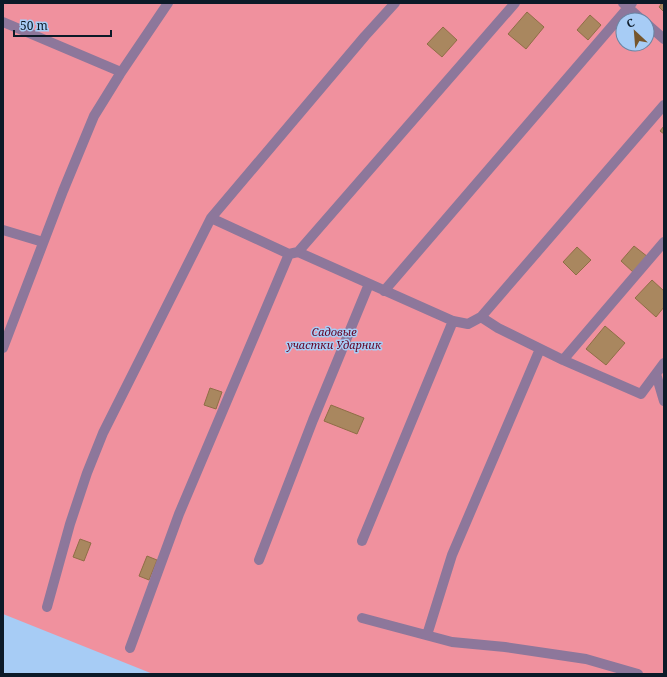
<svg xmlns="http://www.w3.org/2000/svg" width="667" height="677" font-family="'Noto Serif',serif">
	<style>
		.green { fill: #f0919e; fill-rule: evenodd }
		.building { fill: #a9875f; stroke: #8f6e46 }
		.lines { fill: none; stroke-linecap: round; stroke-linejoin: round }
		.minor { stroke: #8d779b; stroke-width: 10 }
		.labels { text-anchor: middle; stroke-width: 3; stroke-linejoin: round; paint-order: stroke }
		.park-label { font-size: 11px; font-style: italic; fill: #630021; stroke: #a7ccf5 }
	</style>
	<rect width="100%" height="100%" fill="#a7ccf5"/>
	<path class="green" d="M3,3H664V674H153L3,614ZM623,20H647V44H623Z"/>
	<path class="building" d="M662,3H664V12L659,7Z
		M527,12L544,27L526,49L508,34Z
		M590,15L601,25L588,40L577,30Z
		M443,27L457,40L442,57L427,44Z
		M664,126V134L660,131Z
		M634,246L648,257L634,273L621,261Z
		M577,247L591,260L576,275L563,262Z
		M652,280L664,291V307L656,317L635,298Z
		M605,326L625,343L606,365L586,349Z
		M210,388L222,392L216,409L204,405Z
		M331,405L364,418L357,434L324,421Z
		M80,539L91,543L84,561L73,557Z
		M147,556L157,560L149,580L139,576Z"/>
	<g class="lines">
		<path class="minor" d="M623,3L642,20
			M3,22L121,72
			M647,24L664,39
			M211,218L289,254L298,252L453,321L468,324L481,317L498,328L563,360L641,394L664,363
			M3,230L43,242
			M298,252L515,3
			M384,291L632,3
			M481,317L664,105
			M3,348L63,191L94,116L120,74L168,3
			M563,360L664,242
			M656,374L664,401
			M362,541L453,321
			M259,560L313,420L369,284
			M47,607L70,524L87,473L103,433L211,218L365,36L395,3
			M362,618L452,642L505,647L586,659L638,674
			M427,635L452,555L540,349
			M130,648L179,514L289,254"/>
	</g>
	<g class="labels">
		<g class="park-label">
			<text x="334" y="336">Садовые<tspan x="334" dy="13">участки Ударник</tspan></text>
		</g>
	</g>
	<rect width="667" height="677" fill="none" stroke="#0c1a28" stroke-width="8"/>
	<g transform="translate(635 32) rotate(334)"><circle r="19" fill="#a7ccf5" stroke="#6985a3"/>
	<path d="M0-3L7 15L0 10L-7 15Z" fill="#76562c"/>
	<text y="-6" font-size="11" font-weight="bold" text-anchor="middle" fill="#0c1a28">С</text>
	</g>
	<path d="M14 30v6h97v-6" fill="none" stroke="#0c1a28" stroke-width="2"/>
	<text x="20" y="30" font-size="12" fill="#0c1a28" stroke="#a7ccf5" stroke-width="3" paint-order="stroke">50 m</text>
</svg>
